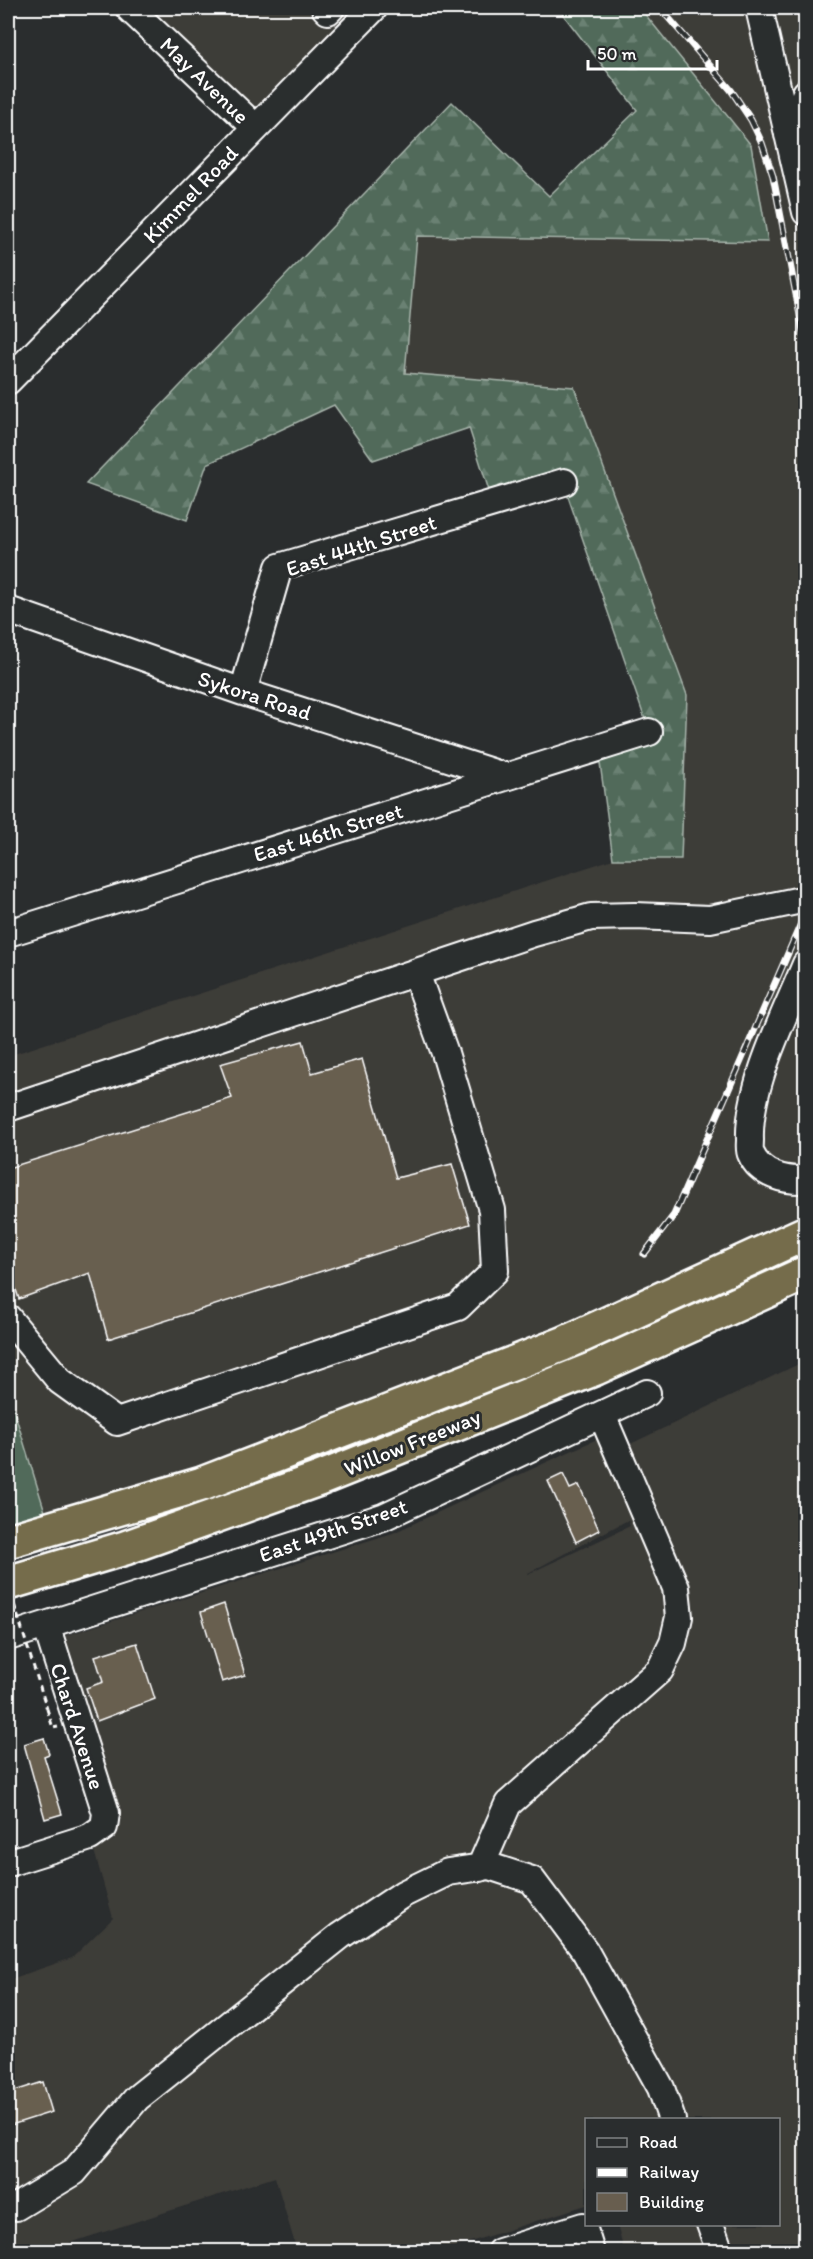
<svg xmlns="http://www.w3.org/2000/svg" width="813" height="2259" font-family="Itim,sans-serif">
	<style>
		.built { fill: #3d3c38; fill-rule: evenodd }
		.green { fill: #516b5a; stroke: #a8b5ac; stroke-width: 1.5 }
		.forest { fill: url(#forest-firs); stroke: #a8b5ac; stroke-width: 1.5 }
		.building { fill: #685e4f; stroke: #fff; stroke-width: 1.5 }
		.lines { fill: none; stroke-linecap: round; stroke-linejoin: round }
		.minor-casing { stroke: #fff; stroke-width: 30 }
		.highway-casing { stroke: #fff; stroke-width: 38 }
		.path { stroke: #fff; stroke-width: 3; stroke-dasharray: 6 4.5; stroke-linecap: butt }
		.minor { stroke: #2a2d2e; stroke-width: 26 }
		.highway { stroke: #746c4b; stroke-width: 33 }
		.rail-casing { stroke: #fff; stroke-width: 7 }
		.rail { stroke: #2a2d2e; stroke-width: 4.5; stroke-dasharray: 14; stroke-linecap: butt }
		.path-bridge { stroke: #fff; stroke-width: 3; stroke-dasharray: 6 4.5; stroke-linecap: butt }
		.labels { text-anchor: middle; stroke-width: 6; stroke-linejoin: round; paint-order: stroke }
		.street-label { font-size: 22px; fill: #fff; stroke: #2a2d2e }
	</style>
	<defs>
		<pattern id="forest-firs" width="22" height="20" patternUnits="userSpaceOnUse" patternTransform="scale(1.5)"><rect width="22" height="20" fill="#516b5a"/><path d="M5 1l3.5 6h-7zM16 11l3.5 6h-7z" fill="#6b8173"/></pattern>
	</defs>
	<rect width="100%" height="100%" fill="#2a2d2e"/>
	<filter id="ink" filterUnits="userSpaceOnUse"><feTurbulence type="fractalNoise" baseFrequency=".0167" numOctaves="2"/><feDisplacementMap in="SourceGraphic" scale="12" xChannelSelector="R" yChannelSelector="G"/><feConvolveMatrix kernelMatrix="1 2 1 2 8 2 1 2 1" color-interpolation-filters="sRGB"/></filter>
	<g filter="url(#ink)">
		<path class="built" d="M129,8H374L255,127Z
			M640,8H805V1233L50,1528L8,1391V1056L613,859H681L574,387L405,373L416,236L768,242L751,145Z
			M805,1361V2251H624L617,2225L778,2224V2120H586V2205L442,2251H297L275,2177L45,2251H8V1980L72,1958L113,1918L93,1847L114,1840L51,1640L393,1533L597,1439L605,1456ZM628,1520L630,1526L528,1574V1573Z"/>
		<path class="green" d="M8,1391L50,1528L8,1541Z"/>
		<path class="forest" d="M558,8H640L751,145L768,242L417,236L405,373L574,387L687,695L681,859H613L598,748L649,731L563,482L493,503L469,428L373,460L334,405L207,464L187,520L86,484L452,102L549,196L637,110Z"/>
		<path class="building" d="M303,1041L312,1073L362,1059L396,1178L452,1164L470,1224L108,1339L90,1273L19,1299L8,1265V1168L232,1098L220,1064Z
			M563,1474L570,1489L579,1485L599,1530L576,1542L548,1481Z
			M224,1604L245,1675L222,1682L201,1612Z
			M137,1643L155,1699L97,1721L86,1688L103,1682L95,1656Z
			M44,1738L49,1754L44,1756L62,1814L45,1819L24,1744Z
			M43,2082L52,2112L8,2126V2093Z"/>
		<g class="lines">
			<g class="minor-casing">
				<path id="minor" d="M129,8L255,127
					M325,8L328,11L331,8
					M759,8L806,212
					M788,135L806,93
					M8,381L374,8
					M8,610L243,692L504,776
					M243,692L279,567L564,482
					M8,933L649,732
					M806,964C785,1015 748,1085 750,1140C750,1144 749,1150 751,1154C760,1175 785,1181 806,1180
					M8,1108L534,933L591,917L635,916L710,919L806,899
					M8,1318L60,1381L117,1422L458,1307L495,1271L492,1210L445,1053L416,973
					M8,1637L383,1517L647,1393
					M8,1863L90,1837L104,1827L106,1813L46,1625
					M480,1868L508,1804L660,1670L673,1643L679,1617L676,1588L602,1415
					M16,2207L74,2172L137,2098L340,1936L403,1894L448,1872L489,1866L532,1880L585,1951L661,2088L672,2120
					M710,2224L720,2252
					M500,2252L583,2226L591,2252"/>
			</g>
			<g class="highway-casing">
				<path id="highway" d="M8,1541L202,1484L563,1344L806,1233
					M8,1583L125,1548L319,1479L596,1368L806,1273"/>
			</g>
			<path class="path" d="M47,1709L53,1728L58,1727"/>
			<use href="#minor" class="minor"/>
			<use href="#highway" class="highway"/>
			<g class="rail-casing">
				<path id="rail" d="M660,8L731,90L751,120L762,143L773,176L806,346
					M644,1254L674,1215L806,912"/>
			</g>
			<use href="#rail" class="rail"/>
			<path class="path-bridge" d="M8,1585L47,1709"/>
		</g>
	</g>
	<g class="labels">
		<g class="street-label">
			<text transform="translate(205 80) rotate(44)" y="8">May Avenue</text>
			<text transform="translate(190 194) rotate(-46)" y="8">Kimmel Road</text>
			<text transform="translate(361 545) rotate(-18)" y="8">East 44th Street</text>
			<text transform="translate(255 695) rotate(18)" y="8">Sykora Road</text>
			<text transform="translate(328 832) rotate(-17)" y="8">East 46th Street</text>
			<text transform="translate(412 1442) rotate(-22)" y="8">Willow Freeway</text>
			<text transform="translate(333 1530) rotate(-19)" y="8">East 49th Street</text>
			<text transform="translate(78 1726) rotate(72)" y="8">Chard Avenue</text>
		</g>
	</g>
	<rect width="813" height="2259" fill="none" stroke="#2a2d2e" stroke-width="30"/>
	<rect x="15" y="15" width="783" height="2229" fill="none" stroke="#fff" stroke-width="2" filter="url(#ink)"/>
	<rect x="585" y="2118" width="195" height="108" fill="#2a2d2e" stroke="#7f8182" stroke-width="1.5"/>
	<rect x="597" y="2138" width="30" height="9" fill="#2a2d2e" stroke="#7f8182" stroke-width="1.5"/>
	<text x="639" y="2148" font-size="18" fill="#ffffff">Road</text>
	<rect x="597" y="2168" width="30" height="9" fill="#ffffff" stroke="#7f8182" stroke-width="1.5"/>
	<text x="639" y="2178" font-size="18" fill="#ffffff">Railway</text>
	<rect x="597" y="2193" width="30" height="18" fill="#685e4f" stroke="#7f8182" stroke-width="1.5"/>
	<text x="639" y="2208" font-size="18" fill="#ffffff">Building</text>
	<path d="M588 60v9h129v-9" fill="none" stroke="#ffffff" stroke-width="3"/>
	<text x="597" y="60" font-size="18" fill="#ffffff" stroke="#2a2d2e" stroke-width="4.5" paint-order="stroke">50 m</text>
</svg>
